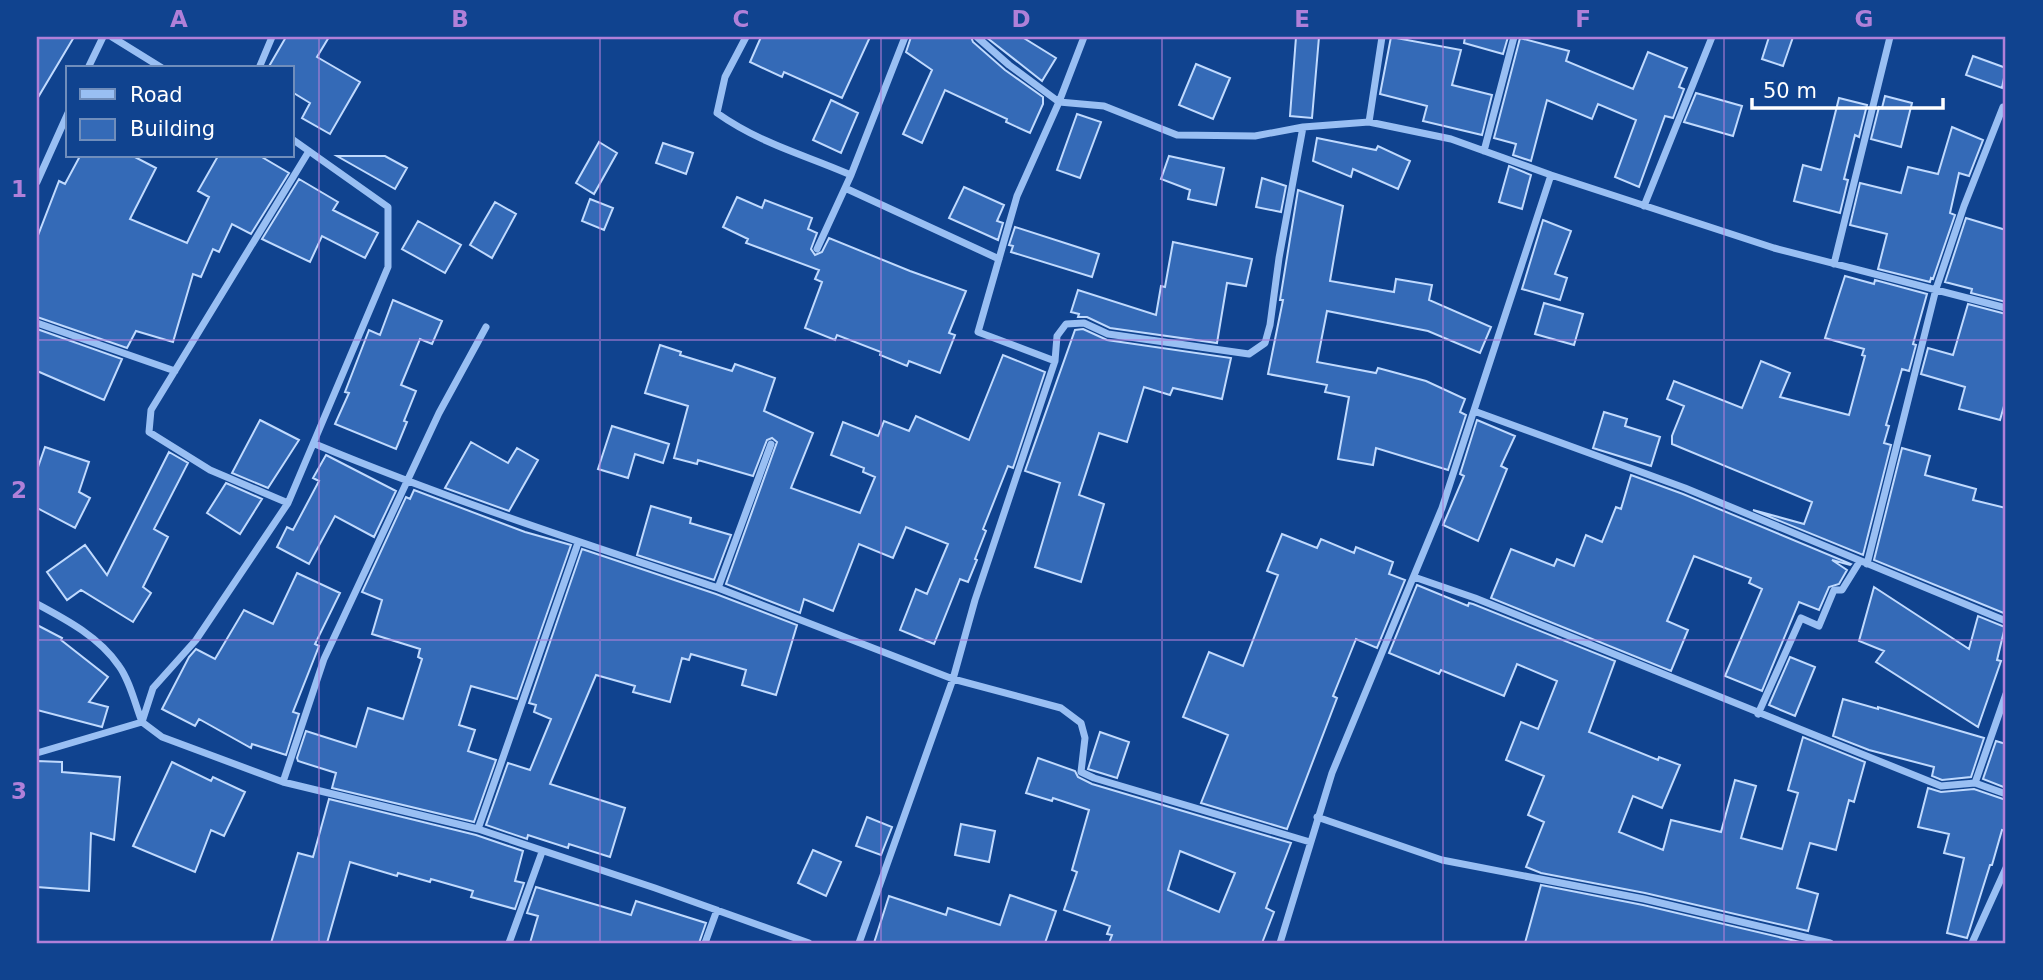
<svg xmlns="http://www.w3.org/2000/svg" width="2043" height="980" font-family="'DejaVu Sans',sans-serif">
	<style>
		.building { fill: #346ab7; stroke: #c0dafe; stroke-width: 2; fill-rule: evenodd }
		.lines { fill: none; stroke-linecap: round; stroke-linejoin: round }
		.minor { stroke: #99bff3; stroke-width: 7 }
		.grid { fill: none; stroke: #b080d9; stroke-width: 2; stroke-opacity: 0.55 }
		.neatline { fill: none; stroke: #b080d9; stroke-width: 2.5 }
		.grid-label { font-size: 23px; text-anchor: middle; font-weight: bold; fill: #b080d9 }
	</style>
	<rect width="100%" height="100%" fill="#10438f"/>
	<path class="building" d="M37,37H74L37,99Z
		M286,37H329L317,57L360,82L330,134L302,118L310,103L292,92V68H268Z
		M761,37H870L842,98L784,72L782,77L750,62Z
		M911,37H971L973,42L1005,70L1043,97V104L1030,133L1006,122L1007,119L945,90L922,143L903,134L932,70L906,52Z
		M986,37H1022L1056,58L1042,81Z
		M1296,37H1319L1312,118L1290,116Z
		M1391,37L1461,50L1452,85L1492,95L1482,135L1423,121L1427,106L1380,94Z
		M1465,37H1508L1503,54L1464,43Z
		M1769,37H1793L1783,66L1762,59Z
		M1520,38L1569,51L1566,61L1633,89L1648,52L1687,68L1679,87L1684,89L1673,118L1665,116L1639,187L1615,177L1636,120L1598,104L1592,119L1547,100L1531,161L1513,155L1516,144L1494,138Z
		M1973,56L2006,68L2002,88L1966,75Z
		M1196,64L1230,78L1213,119L1179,105Z
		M1696,93L1742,106L1733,136L1684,122Z
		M1885,96L1912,103L1901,147L1871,139L1879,107L1882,108Z
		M1839,98L1867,105L1859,137L1855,135L1844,179L1848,180L1840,213L1794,201L1803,165L1821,170Z
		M831,100L858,113L841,153L813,140Z
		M1077,114L1101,122L1080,178L1057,170Z
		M1952,127L1983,140L1969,176L1959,173L1950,213L1955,215L1933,279L1931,278L1930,282L1878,269L1887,234L1850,225L1860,183L1901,193L1908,167L1938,174Z
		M1317,138L1376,150L1378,146L1410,161L1398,189L1353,169L1351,177L1313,161Z
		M599,142L617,153L594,194L576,183Z
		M663,143L693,153L686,174L656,163Z
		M80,156H133L156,168L130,219L187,243L209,197L198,191L218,156H260L289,173L251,234L232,224L219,252L213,249L201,277L193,274L173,342L136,331L127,348L37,317V238L59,181L65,184Z
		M337,156H385L407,168L395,189Z
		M1169,156L1224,168L1216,205L1188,199L1190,190L1161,179Z
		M1509,166L1531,175L1522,209L1499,202Z
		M1262,178L1286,186L1281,212L1256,207Z
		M299,179L338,202L333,210L378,233L365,258L322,236L310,262L262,239Z
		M964,187L1004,205L997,221L1003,223L998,240L949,218Z
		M1298,190L1343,206L1330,281L1394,292L1396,279L1432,285L1429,300L1491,327L1480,353L1428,331L1327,311L1317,362L1376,373L1378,368L1426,381L1465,399L1460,412L1466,415L1448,470L1376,448L1373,465L1338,459L1349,397L1325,392L1327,385L1268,374L1283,300H1280Z
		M737,197L762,208L765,200L812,218L808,229L817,233L811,249L815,255L822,252L829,238L910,271L966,291L949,333L955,335L940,373L909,361L907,366L880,355L881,352L837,335L835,340L805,328L822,282L815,279L819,270L746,243L748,239L723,227Z
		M590,199L613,208L604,230L582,221Z
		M495,202L516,214L492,258L470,245Z
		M1966,218L2006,230V302L1971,293L1972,289L1945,282Z
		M1543,220L1571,231L1555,274L1567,278L1560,300L1522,289Z
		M418,221L461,245L445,273L402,249Z
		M1015,227L1099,254L1092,277L1011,252L1013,246L1009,245Z
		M1173,242L1252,259L1246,286L1227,283L1217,343L1110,328L1087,317H1078L1079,314L1071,312L1078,290L1156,315L1161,286L1165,287Z
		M1845,276L1874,284L1875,280L1927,294L1913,344L1916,345L1909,371L1902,369L1886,425L1889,426L1884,443L1891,445L1863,555L1753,510L1804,524L1812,502L1672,444V436L1684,406L1667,399L1674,381L1742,408L1761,361L1790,373L1780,397L1849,415L1865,356L1862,355L1864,349L1825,338Z
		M393,300L442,321L432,344L420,339L401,385L416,391L404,421L407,422L396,449L335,424L349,393L345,392L369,330L380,335Z
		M1544,303L1583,314L1574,345L1535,334Z
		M1968,304L2006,314V399L2000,420L1959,409L1965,387L1921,374L1928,348L1953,355Z
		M37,329L122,359L104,400L37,371Z
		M1083,329L1107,340L1231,358L1222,399L1173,388L1170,395L1144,387L1127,442L1099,433L1079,495L1104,504L1081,582L1035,567L1060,483L1025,471L1075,330Z
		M660,345L681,352L680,355L732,371L735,364L775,378L764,411L813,433L791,488L860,513L875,477L863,472L864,468L831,455L843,422L878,436L884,421L909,431L916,416L969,440L1003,355L1045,372L1013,468L1008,466L983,529L986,531L975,559L977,560L968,582L960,579L934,644L900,630L916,589L927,594L948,544L906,527L893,558L859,544L833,611L804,599L800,613L726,584L777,442L772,438L767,440L753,476L698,460L697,464L674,458L688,406L645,393Z
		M1604,412L1627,419L1625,426L1660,437L1651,466L1593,448Z
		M260,420L299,440L268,488L232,473Z
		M1477,420L1515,436L1501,466L1507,469L1478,541L1443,525L1464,476L1460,474Z
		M612,426L669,444L663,463L635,454L628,478L598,469Z
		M471,442L508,463L517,448L538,460L509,511L445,488Z
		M45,447L89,462L79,492L90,498L75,528L37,508V470Z
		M1902,448L1930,456L1925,475L1976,489L1973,500L2006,508V614L1874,560Z
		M169,452L188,463L154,529L168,537L143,587L151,593L133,622L81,590L67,600L47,572L85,545L107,575Z
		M326,455L396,491L374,537L335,516L309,564L277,547L287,527L293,530L319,481L313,478Z
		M1631,475L1683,494L1851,564L1850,565L1832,560L1847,570L1839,584L1829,587L1819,610L1799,602L1762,691L1725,676L1762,589L1749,583L1751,578L1694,556L1667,621L1688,630L1671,671L1491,598L1511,549L1554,566L1557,559L1574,566L1586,535L1602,542L1616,507L1621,509Z
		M226,483L262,499L240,534L207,513Z
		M414,490L525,532L571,545L517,699L471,686L459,725L475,730L468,751L496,760L474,822L332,788L336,773L298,761L297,758L306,731L356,747L368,708L403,719L422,659L418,657L420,649L372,634L382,600L362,592L406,497L410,499Z
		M651,506L691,518L690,523L731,535L714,580L637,555Z
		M1282,534L1317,548L1321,539L1354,553L1356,547L1393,562L1389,574L1405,580L1377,648L1356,639L1333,696L1337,698L1287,829L1201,803L1228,735L1183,717L1209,652L1243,666L1278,575L1267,571Z
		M582,549L716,594L797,625L776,695L742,685L746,670L691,654L689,660L682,658L670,702L633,692L635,686L596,675L550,784L625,808L610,857L569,844L568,848L528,835L527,839L486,825L508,763L530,770L551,719L534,712L536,705L529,703Z
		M297,573L340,593L315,644L319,646L293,712L299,714L286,755L252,744L251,748L199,719L195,726L162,709L189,657L196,649L215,659L244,610L273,624Z
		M1417,585L1468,606L1469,603L1473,604L1615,661L1589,732L1658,760L1659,757L1680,765L1662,808L1633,796L1619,832L1663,850L1671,820L1721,832L1735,780L1756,786L1741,838L1782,849L1798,793L1788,790L1803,737L1865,762L1854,802L1849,800L1836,850L1810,843L1797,888L1818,894L1808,931L1645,893L1541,873L1526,867L1544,822L1528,815L1544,776L1506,760L1521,722L1538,729L1557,681L1517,664L1504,696L1441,670L1439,674L1389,653Z
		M1874,587L1969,649L1978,616L2005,627L1997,660L2001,661L1978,727L1876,662L1884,651L1859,641Z
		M37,625L62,638L61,640L108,677L89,702L108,707L102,727L37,710Z
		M1790,657L1815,667L1795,716L1769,705Z
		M1843,699L1878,709V707L1984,738L1971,777L1942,780L1932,776L1934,767L1869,750L1833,736Z
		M1100,732L1129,742L1117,778L1088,769Z
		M1996,741L2006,744V788L1983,779Z
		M1038,758L1075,771L1078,777L1092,784L1291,843L1266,908L1274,912L1262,943H1109L1112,935L1107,934L1110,926L1064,910L1077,872L1072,870L1089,810L1053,798L1052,801L1026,793ZM1180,851L1235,873L1219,912L1168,890Z
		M37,761L62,762V772L120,777L114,840L91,833L89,891L37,887Z
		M172,762L211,781L213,777L245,792L224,836L211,830L195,872L133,846Z
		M1928,788L1941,792L1974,789L2006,800V831L2002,830L1992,865H1990L1967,938L1947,933L1964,858L1944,853L1949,834L1918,827Z
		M329,799L476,835L523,851L515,881L524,883L515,909L471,897L473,891L431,879L430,882L398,873L397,876L350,862L327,943H271L298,853L313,857Z
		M867,817L892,827L881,855L856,846Z
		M961,824L995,831L989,862L955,855Z
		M813,850L841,862L826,896L798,883Z
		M1541,885L1643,905L1804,943H1525Z
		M536,887L631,915L636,901L706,923L699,943H530L538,916L527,913Z
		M1010,895L1056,911L1045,943H874L889,896L946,915L948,908L1000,925Z"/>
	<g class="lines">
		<path class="minor" d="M112,37L162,68
			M746,37L725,77L717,113C761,144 803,154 851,175L817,249
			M977,37L1009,65L1059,102L1104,106L1177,135L1255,136L1303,127L1369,122L1451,139L1551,175L1442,508L1332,773L1280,943
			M88,68L103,37
			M259,68L272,37
			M1369,122L1382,37
			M292,139L388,207V267L288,503L196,640L153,688L142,722L162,737L283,782L478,829L655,888L809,943
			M1484,151L1514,37
			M851,175L905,37
			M1551,175L1774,248L2006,308
			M37,182L68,113
			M845,188L999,259
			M1644,206L1712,37
			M1834,264L1890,37
			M37,323L175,371
			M1055,361L1057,336L1066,324L1084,323L1108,334L1249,354L1265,343L1270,325L1279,258L1303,127
			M1474,411L1685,488L2006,621
			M315,444C447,499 582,543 718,588
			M771,444L718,588L953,679L1061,708L1081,723L1085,738L1081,772L1094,778L1310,842
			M288,503L210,470L149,432L151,410L309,151
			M1867,564L1936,289L1964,206L2003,107
			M1414,577L1475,598L1941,786L1975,783
			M37,604C67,620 99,637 119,666C130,681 135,704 142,722L37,753
			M2006,694L1975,783L2006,794
			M1758,714L1801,618L1819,626L1834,590H1842L1860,561
			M283,782L324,659L439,413L486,327
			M1317,817L1442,860L1644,899L1830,943
			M478,829L578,543
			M509,943L542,852
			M705,943L717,910
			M859,943L953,679L975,600L1055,361L978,332L1017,196L1059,102L1084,37
			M1972,943L2006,868"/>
	</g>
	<path class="grid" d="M319,37V943M600,37V943M881,37V943M1162,37V943M1443,37V943M1724,37V943M37,340H2006M37,640H2006"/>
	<rect width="2043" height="980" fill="none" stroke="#10438f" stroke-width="77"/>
	<rect x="66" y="66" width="228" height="91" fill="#10438f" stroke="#708ebc" stroke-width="2"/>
	<rect x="80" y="89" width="35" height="10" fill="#99bff3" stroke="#708ebc" stroke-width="2"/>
	<text x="130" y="102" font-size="21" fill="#ffffff">Road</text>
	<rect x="80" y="119" width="35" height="21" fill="#346ab7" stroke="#708ebc" stroke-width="2"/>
	<text x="130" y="136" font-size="21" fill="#ffffff">Building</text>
	<path d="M1752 98v10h191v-10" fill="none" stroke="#ffffff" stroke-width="3.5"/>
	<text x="1763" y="98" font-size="21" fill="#ffffff" stroke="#10438f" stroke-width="5" paint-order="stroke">50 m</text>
	<rect x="38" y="38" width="1966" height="904" class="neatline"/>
	<g class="grid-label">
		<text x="179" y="27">A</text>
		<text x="460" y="27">B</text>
		<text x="741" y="27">C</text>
		<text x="1021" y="27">D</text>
		<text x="1302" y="27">E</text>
		<text x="1583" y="27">F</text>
		<text x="1864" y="27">G</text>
		<text x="19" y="197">1</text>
		<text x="19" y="498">2</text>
		<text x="19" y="799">3</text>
	</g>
</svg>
